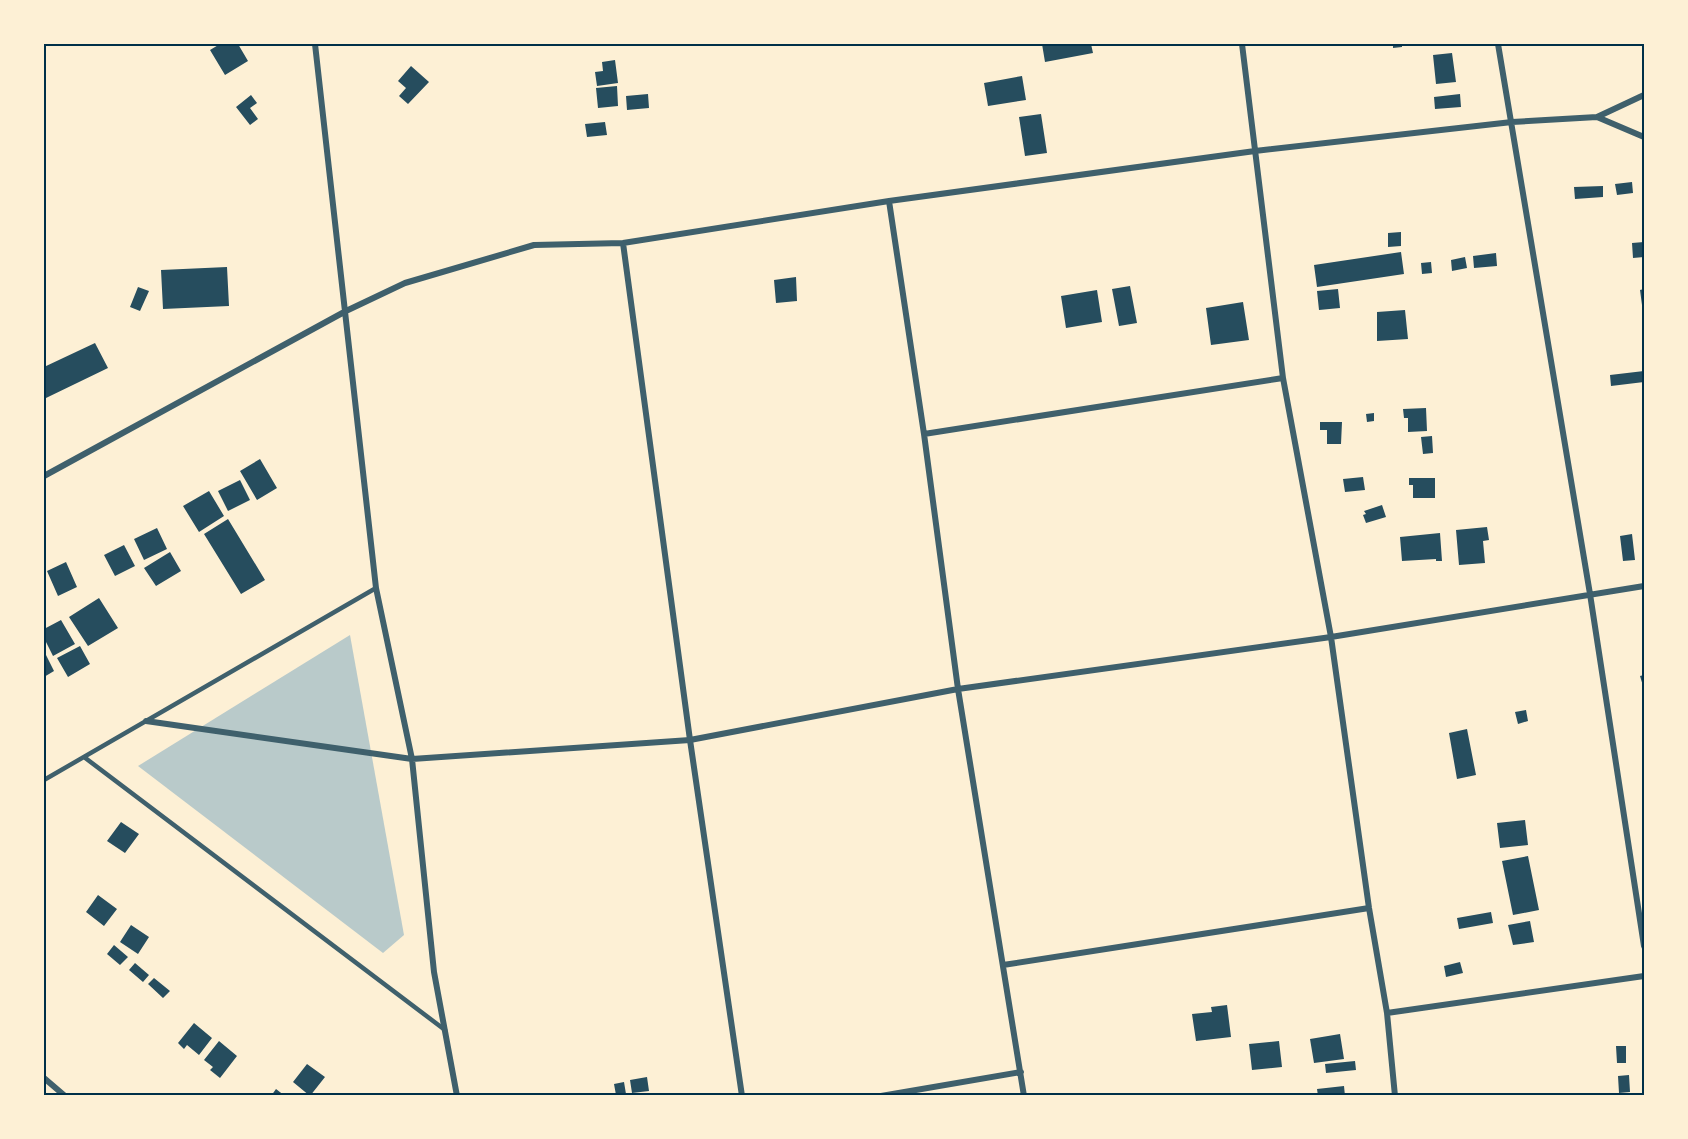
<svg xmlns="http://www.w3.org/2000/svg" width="1688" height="1139" font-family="'Fira Sans',sans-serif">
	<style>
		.green { fill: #b9caca }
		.building { fill: #264d5e }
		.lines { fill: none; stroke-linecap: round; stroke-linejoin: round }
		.service { stroke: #3f606c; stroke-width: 4.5 }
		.minor { stroke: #3f606c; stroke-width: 6 }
		.neatline { fill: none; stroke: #003049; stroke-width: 2 }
	</style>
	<rect width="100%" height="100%" fill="#fdf0d5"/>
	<path class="green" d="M350,635L404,935L383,953L138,766Z"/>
	<path class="building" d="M220,44H238L248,61L225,75L210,50Z
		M1042,44H1091L1093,53L1045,62Z
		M1393,44H1402V47L1393,48Z
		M1452,53L1456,82L1436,84L1433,55Z
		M615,60L618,83L597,86L595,72L603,71L602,62Z
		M411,66L429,82L408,104L399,96L406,88L398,81Z
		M1022,76L1026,100L988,106L984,83Z
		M617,86L618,106L598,108L596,88Z
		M648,94L649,108L627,110L626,96Z
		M1460,94L1461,107L1435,109L1434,97Z
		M251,95L257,103L250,108L258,119L250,125L236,107Z
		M1041,114L1047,153L1025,156L1019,117Z
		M605,122L607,135L587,137L585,124Z
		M1632,182L1633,193L1617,195L1615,184Z
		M1603,186V197L1575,199L1574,187Z
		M1401,232V246L1388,247V233Z
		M1644,242V257L1633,258L1632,243Z
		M1401,252L1404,274L1317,287L1314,265Z
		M1496,253L1497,266L1474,268L1473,256Z
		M1465,257L1467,268L1452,271L1451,260Z
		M1431,262L1432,273L1422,274L1421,263Z
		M227,267L229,306L163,309L161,270Z
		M796,277L797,301L776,303L774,280Z
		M1130,286L1137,323L1119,326L1112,289Z
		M138,287L149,291L140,311L130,307Z
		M1338,289L1340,308L1319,310L1317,291Z
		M1644,289V305H1642L1640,290Z
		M1097,290L1102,322L1066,328L1061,296Z
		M1243,302L1249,340L1211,345L1206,308Z
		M1405,310L1408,339L1377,341V312Z
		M95,343L108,368L46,398L44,394V367Z
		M1644,371V382L1611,386L1610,375Z
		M1426,408L1427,431L1408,432V418H1404L1403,409Z
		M1374,413V421L1367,422L1366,414Z
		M1320,422H1342L1341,444H1327V430H1320Z
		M1432,436L1433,453L1423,454L1421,437Z
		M260,459L277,488L257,500L240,471Z
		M1363,477L1365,490L1345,492L1343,479Z
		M1409,478H1435V498H1413V485H1409Z
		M240,480L250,500L228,511L218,491Z
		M209,491L224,516L199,532L183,506Z
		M1382,505L1386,517L1366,523L1363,515L1366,514L1364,511Z
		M228,519L265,580L241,594L204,534Z
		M1487,527L1489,540L1483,541L1485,563L1459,565L1456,530Z
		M157,528L167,549L144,560L134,539Z
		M1440,533L1442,561H1436V559L1402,561L1400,537Z
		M1632,534L1635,560L1623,561L1620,536Z
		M124,545L135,566L115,576L104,555Z
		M170,552L181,571L156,586L144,568Z
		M66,562L77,587L58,596L47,571Z
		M99,598L118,628L88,646L69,617Z
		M61,620L75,644L53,656L44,638V629Z
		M80,646L90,664L68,677L57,658Z
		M44,651L54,671L44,677Z
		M1644,675V689L1640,676Z
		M1526,710L1528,721L1518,724L1515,712Z
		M1467,729L1476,775L1457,779L1449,733Z
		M1525,820L1528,845L1500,848L1497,823Z
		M121,822L139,834L125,853L107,841Z
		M1528,856L1539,910L1513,915L1502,861Z
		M98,895L117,909L104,926L86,912Z
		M1491,912L1493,923L1459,929L1457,918Z
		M1530,921L1534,942L1513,945L1508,925Z
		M131,925L149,937L138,954L120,942Z
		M114,945L128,957L120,965L107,954Z
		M1460,962L1463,973L1446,977L1444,966Z
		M135,963L149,975L143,982L129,970Z
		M154,978L170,991L163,998L148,984Z
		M1227,1005L1231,1037L1196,1041L1192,1014L1212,1012L1211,1007Z
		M194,1023L212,1038L199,1055L187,1045L184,1049L178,1043Z
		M1340,1034L1344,1059L1314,1063L1310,1039Z
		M219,1041L237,1056L220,1078L210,1070L213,1067L204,1060Z
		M1279,1041L1282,1067L1252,1070L1249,1044Z
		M1616,1046H1626V1063H1617Z
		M1355,1061L1356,1070L1326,1073L1325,1064Z
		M307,1064L325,1077L310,1096L293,1082Z
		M1629,1075L1630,1092L1619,1093L1618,1076Z
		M647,1077L649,1091L632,1093L630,1080Z
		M624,1082L626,1094L616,1095L614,1084Z
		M1344,1086L1345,1096H1318L1317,1089Z
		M276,1089L285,1096H271Z"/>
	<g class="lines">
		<path class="service" d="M84,757L445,1030
			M44,780L376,588"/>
		<path class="minor" d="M315,44L376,588L412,759L434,972L457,1096
			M1242,44L1283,378L1331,637L1369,908L1387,1013L1395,1096
			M1498,44L1590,594L1644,946
			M1597,117L1644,137
			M889,201L924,434L958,689L1024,1096
			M623,243L690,740L742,1096
			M924,434L1283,378
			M44,476L346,311L405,283L534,245L623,243L889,201L1255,151L1512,122L1597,117L1644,95
			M146,721L412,759L690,740L958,689L1331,637L1644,586
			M1003,965L1369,908
			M1387,1013L1644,976
			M44,1078L65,1096
			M881,1096L1021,1072"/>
	</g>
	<rect width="1688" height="1139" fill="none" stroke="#fdf0d5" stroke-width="90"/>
	<rect x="45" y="45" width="1598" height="1049" class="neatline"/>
</svg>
